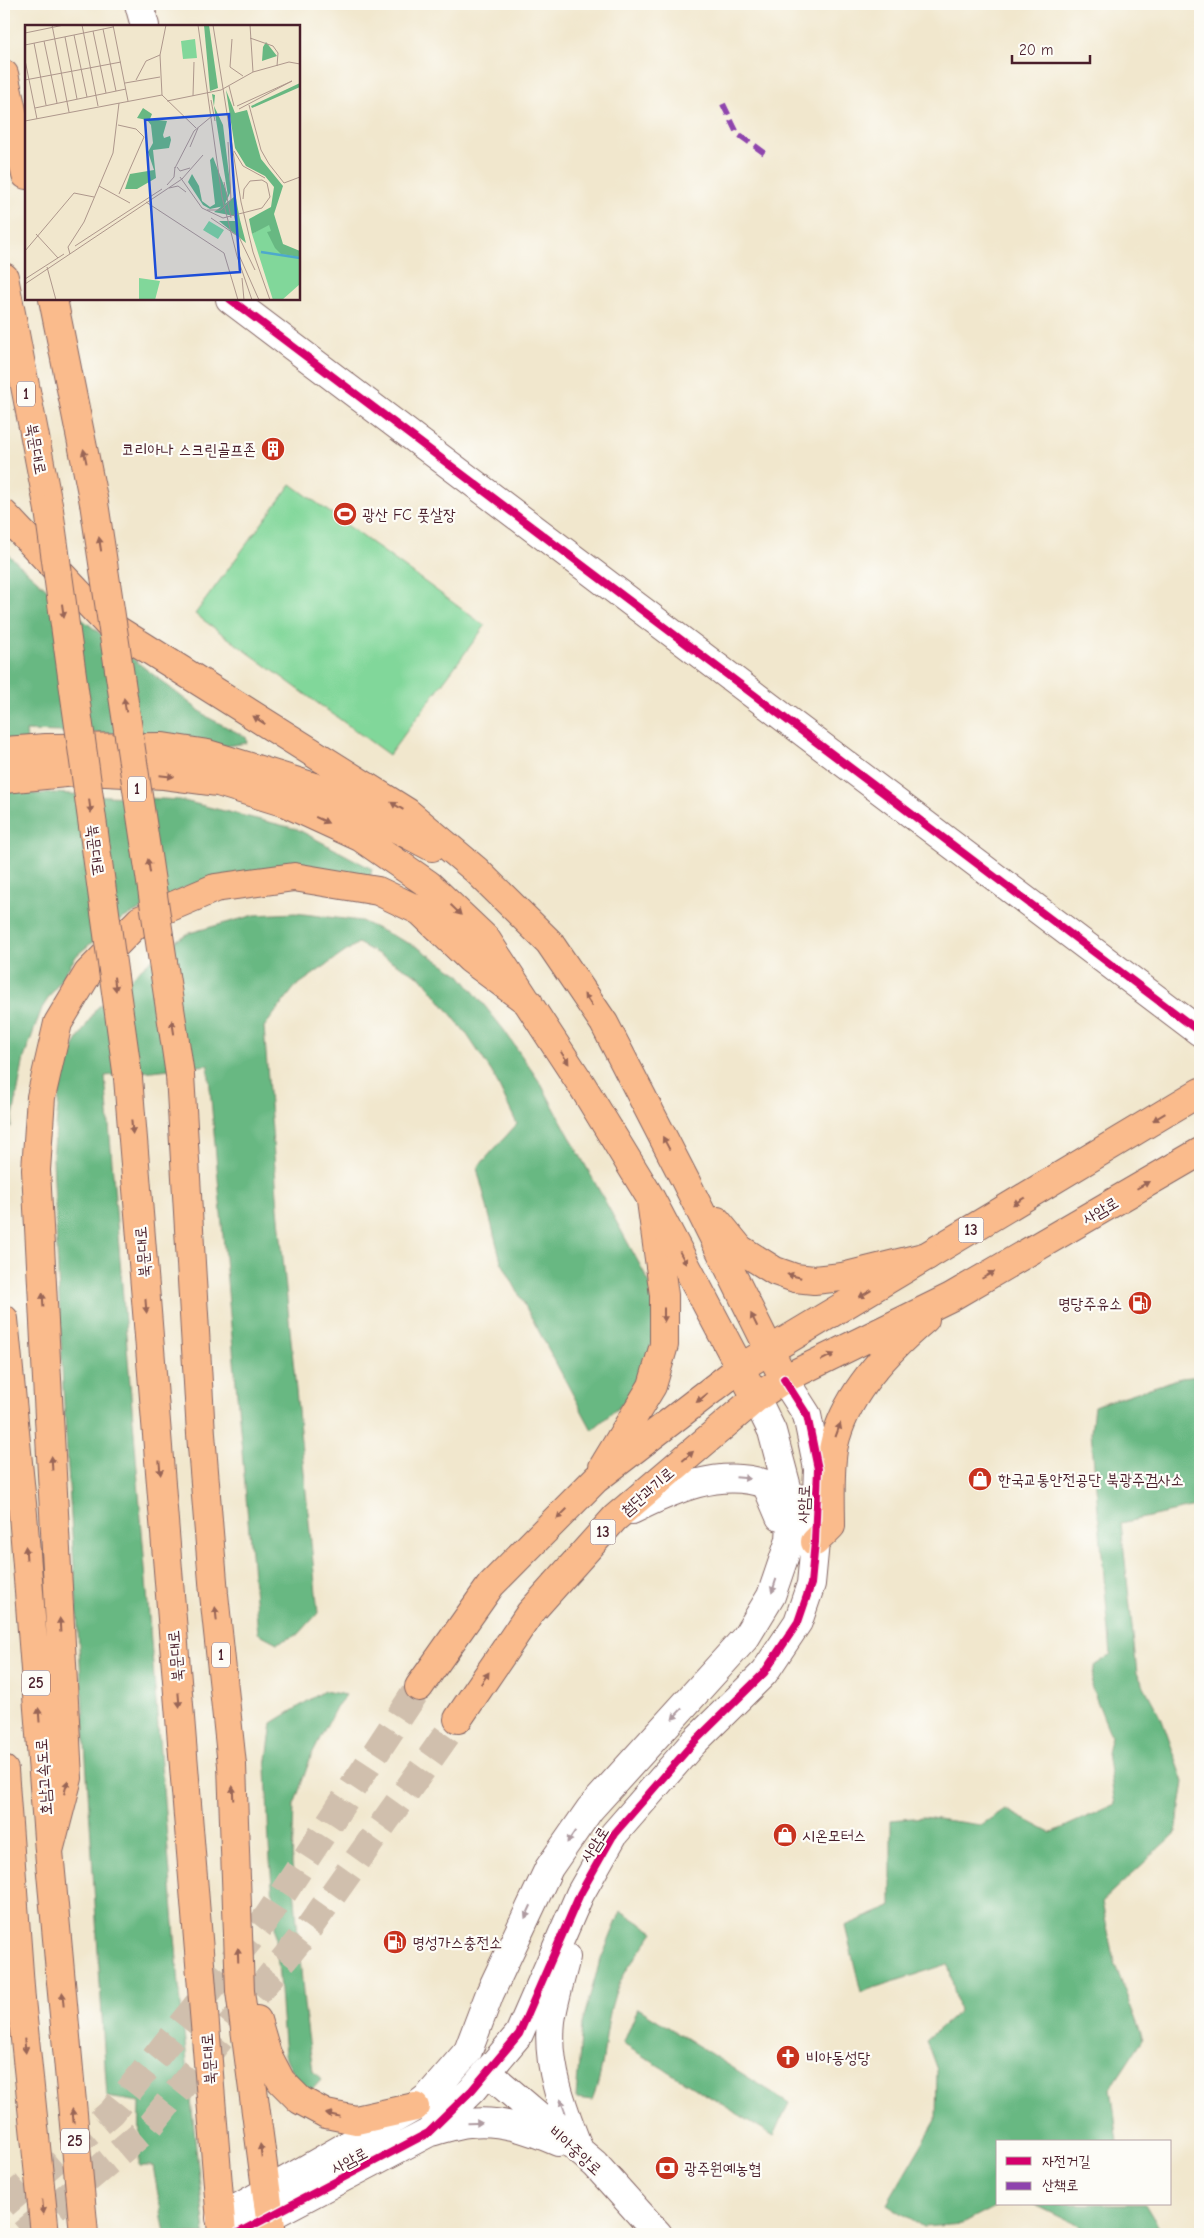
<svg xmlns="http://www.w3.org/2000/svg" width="1204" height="2238" font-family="'Comic Neue','Poor Story',sans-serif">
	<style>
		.green { fill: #81d79a; stroke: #667b62 }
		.forest { fill: #68b882; stroke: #596c56 }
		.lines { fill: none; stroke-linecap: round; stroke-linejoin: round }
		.major-tunnel { stroke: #d0bfad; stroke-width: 28; stroke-dasharray: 28 14; stroke-linecap: butt }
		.minor-casing { stroke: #846564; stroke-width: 30 }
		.major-casing { stroke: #846564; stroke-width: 30 }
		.highway-casing { stroke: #846564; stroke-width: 30 }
		.minor { stroke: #fff; stroke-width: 28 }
		.major { stroke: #fabb8c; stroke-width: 28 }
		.highway { stroke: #fabb8c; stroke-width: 28 }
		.major-bridge-casing { stroke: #846564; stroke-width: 30; stroke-linecap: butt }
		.major-bridge { stroke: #fabb8c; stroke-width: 28 }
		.quiet { stroke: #8e44ad; stroke-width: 6; stroke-dasharray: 12 6; stroke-linecap: butt }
		.cycleway-casing { stroke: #fdfcf7; stroke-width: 11 }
		.cycleway { stroke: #d6006c; stroke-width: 8 }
		.oneway { fill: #996557 }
		.oneway2 { fill: #ae9aa0 }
		.labels { text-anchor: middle; stroke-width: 4.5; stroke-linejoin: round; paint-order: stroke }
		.shield { fill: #fdfcf7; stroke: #806168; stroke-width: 1 }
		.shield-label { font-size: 15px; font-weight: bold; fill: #4a1f2b }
		.street-label { font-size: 16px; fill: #4a1f2b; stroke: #fdfcf7 }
		.poi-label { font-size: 16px; fill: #4a1f2b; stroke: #fdfcf7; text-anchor: start }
		.inset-river { fill: none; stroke: #4ea9cc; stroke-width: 2.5 }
		.inset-road { fill: none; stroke: #ae978c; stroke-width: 1 }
		.view { fill: #1d4ed8; fill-opacity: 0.15; stroke: #1d4ed8; stroke-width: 2.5 }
		.inset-edge { fill: none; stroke: #4a1f2b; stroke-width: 2.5 }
	</style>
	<rect width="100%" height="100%" fill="#fdfcf7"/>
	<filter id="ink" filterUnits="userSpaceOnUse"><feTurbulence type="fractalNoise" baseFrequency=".02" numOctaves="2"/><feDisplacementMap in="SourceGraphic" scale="10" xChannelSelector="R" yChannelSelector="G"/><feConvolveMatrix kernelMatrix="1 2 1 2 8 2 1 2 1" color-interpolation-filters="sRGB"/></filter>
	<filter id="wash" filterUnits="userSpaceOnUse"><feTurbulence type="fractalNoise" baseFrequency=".0096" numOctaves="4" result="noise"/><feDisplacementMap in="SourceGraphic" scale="20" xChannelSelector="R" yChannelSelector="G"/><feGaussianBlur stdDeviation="1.12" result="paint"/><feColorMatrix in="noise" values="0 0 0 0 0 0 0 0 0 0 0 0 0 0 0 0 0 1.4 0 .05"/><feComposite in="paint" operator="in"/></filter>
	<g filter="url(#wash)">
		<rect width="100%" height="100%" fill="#f1e7cd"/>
		<path class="green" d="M291,484L485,626L389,755L195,614Z"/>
		<path class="forest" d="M4,551L74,613L209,718L246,737L247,743L226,746L173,735L26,731L33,794L54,793L180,800L297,829L372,869L370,878L190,885L118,921L77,955L42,1008L24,1058L11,1127L4,1126Z
			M295,913L361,921L417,947L460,975L504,1030L541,1084L652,1287L658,1319L640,1389L592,1430L501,1261L477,1168L517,1124L493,1074L466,1033L422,978L358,943L295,987L264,1027L278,1208L318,1613L299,1634L277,1643L258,1633L208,1065L105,1076L179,1985L205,2234H165L153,2166H139L140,2102L107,2097L63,1388L53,1158L60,1087L75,1044L96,1009L168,945L189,933L255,915Z
			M1200,1376V1506L1121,1523L1137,1673L1162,1720L1184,1782L1176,1833L1102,1902L1114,1962L1143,2039L1111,2088L1118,2142H998V2204H1001L963,2224L923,2227L887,2204L936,2120L937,2070L926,2040L959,2011L948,1964L861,1992L845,1926L891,1907V1820L923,1817L981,1825L1005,1809L1051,1833L1115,1804L1107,1753L1111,1736L1091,1686L1095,1665L1111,1655L1091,1432L1094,1406L1181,1378Z
			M324,1691L346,1695L336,1707L311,1756L294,1805L292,1863L304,2005L313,2071L321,2080L309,2093L300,2087L285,2056L269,1846L266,1767L272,1723Z
			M621,1911L654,1932C641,1951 622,1972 615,1994C603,2029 607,2066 592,2100L576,2098L582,2024L599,1964Z
			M638,2008L789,2103L774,2136L623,2044Z
			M1033,2204H1145L1163,2234H1096Z"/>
	</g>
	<g filter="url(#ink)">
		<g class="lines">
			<path class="major-tunnel" d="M4,2204L112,2112L268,1916L419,1687
				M23,2234L149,2127L306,1932L458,1719"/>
			<g class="minor-casing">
				<path id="minor" d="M139,4L145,26
					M230,299L1200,1032
					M632,1510C674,1489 720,1468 766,1484L780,1517
					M566,1957C561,1978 554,2000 551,2021C546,2067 564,2111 580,2152
					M487,2072L595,2164L658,2234
					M431,2132C443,2129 456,2124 469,2123C500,2119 530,2130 558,2142
					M220,2218L415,2107L429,2096L468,2051L490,1993L549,1868L590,1809L746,1637L771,1596L790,1540L792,1506L772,1431L756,1398
					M236,2234L428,2133L472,2090L519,2034L580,1894L614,1834L694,1742L764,1673L798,1622L811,1584L815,1542L818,1469L807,1415L784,1379"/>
			</g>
			<g class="major-casing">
				<path id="major" d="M4,74L26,175
					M4,277L49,510
					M53,299L94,503
					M180,1075L201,1434L214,1594L232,1765L240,1991L272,2234
					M128,1078L222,2234
					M603,1467L652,1386L664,1345V1295L651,1201
					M815,1542L831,1526C831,1502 829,1467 834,1445C845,1395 887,1351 925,1319
					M419,1687L491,1585L596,1479L740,1368L1200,1092
					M458,1719L530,1613L615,1518L756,1398L784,1379L951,1297L1200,1152
					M257,2020L267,2054L281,2081L300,2100L326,2114L356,2120L415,2107"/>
			</g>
			<g class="highway-casing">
				<path id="highway" d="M4,514L108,624L407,812L476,870L549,942L604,1023L685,1180L784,1379
					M4,751L46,748L163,747L208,754L324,790L432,847
					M4,779L86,771L164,775L218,782L286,803L360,837L428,884L486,939L583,1087L650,1197L756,1398
					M717,1221L740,1249L775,1271L795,1278L814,1280L842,1277L927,1256
					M4,1319L23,1514L49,1851L84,2234
					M4,1770L21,2000L45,2234
					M49,1851L68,1778L36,1170L41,1097L58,1023L88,973L140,920L215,888L294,877L378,891L420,911L470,959L529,1003"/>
			</g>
			<use href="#minor" class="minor"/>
			<use href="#major" class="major"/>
			<use href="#highway" class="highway"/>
			<g class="major-bridge-casing">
				<path id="major-bridge" d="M94,503L180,1075
					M49,510L128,1078"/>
			</g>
			<use href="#major-bridge" class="major-bridge"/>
			<path class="quiet" d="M723,104L737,133L766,154"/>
			<g class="cycleway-casing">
				<path id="cycleway" d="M230,299L1200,1032
					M236,2234L428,2133L472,2090L519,2034L580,1894L614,1834L694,1742L764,1673L798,1622L811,1584L815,1542L818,1469L807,1415L784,1379"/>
			</g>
			<use href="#cycleway" class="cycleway"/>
		</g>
		<defs><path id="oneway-solid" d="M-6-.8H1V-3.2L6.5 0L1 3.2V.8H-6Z" transform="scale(1.25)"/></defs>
		<g class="oneway">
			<use href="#oneway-solid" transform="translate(85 456) rotate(-102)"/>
			<use href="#oneway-solid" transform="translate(100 544) rotate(-99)"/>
			<use href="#oneway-solid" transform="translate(63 611) rotate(82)"/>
			<use href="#oneway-solid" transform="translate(125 705) rotate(-99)"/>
			<use href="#oneway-solid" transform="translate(259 720) rotate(-147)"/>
			<use href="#oneway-solid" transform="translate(167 776) rotate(6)"/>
			<use href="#oneway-solid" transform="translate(90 806) rotate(82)"/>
			<use href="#oneway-solid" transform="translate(397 806) rotate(-149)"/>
			<use href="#oneway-solid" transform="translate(322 820) rotate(25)"/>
			<use href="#oneway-solid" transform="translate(149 866) rotate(-99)"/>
			<use href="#oneway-solid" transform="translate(456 910) rotate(44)"/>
			<use href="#oneway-solid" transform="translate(115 984) rotate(82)"/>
			<use href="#oneway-solid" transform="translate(588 1000) rotate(-124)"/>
			<use href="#oneway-solid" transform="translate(173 1027) rotate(-99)"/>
			<use href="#oneway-solid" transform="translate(565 1058) rotate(57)"/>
			<use href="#oneway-solid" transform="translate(1159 1117) rotate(149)"/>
			<use href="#oneway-solid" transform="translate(132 1127) rotate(85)"/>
			<use href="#oneway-solid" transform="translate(666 1143) rotate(-118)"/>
			<use href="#oneway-solid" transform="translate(1143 1185) rotate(-30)"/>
			<use href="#oneway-solid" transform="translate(1019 1201) rotate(149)"/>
			<use href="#oneway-solid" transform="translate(683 1258) rotate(62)"/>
			<use href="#oneway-solid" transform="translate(988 1275) rotate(-30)"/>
			<use href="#oneway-solid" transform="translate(794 1276) rotate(-166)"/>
			<use href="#oneway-solid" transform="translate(865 1294) rotate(149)"/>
			<use href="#oneway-solid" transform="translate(43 1300) rotate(-93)"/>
			<use href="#oneway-solid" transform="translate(146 1306) rotate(85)"/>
			<use href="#oneway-solid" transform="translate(664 1315) rotate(90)"/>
			<use href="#oneway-solid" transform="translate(754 1320) rotate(-116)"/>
			<use href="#oneway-solid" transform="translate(828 1357) rotate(-26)"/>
			<use href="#oneway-solid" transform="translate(702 1398) rotate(142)"/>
			<use href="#oneway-solid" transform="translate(838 1430) rotate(-70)"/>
			<use href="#oneway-solid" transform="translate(688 1456) rotate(-41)"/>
			<use href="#oneway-solid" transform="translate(52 1463) rotate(-93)"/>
			<use href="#oneway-solid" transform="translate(160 1468) rotate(85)"/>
			<use href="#oneway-solid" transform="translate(562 1514) rotate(135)"/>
			<use href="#oneway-solid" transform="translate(26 1553) rotate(-94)"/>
			<use href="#oneway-solid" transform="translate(216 1614) rotate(-96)"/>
			<use href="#oneway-solid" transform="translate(60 1625) rotate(-93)"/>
			<use href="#oneway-solid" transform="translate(485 1678) rotate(-56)"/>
			<use href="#oneway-solid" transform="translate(179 1700) rotate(85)"/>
			<use href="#oneway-solid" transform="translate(39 1715) rotate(-94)"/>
			<use href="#oneway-solid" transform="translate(66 1787) rotate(-75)"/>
			<use href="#oneway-solid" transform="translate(233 1793) rotate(-92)"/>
			<use href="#oneway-solid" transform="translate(238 1955) rotate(-92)"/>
			<use href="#oneway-solid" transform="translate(63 1999) rotate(-95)"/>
			<use href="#oneway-solid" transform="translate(25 2046) rotate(84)"/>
			<use href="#oneway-solid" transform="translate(333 2115) rotate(-167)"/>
			<use href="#oneway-solid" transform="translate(73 2116) rotate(-95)"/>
			<use href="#oneway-solid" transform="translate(261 2151) rotate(-97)"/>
			<use href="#oneway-solid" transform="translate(43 2207) rotate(84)"/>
		</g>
		<g class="oneway2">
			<use href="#oneway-solid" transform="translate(743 1478) rotate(5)"/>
			<use href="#oneway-solid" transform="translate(774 1586) rotate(108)"/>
			<use href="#oneway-solid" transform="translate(677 1714) rotate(133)"/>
			<use href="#oneway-solid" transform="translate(571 1837) rotate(124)"/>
			<use href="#oneway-solid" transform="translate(528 1912) rotate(115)"/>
			<use href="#oneway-solid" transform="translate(563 2106) rotate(-110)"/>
			<use href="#oneway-solid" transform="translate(475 2123) rotate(-2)"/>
		</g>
	</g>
	<defs>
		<g id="building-disc" transform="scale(1.25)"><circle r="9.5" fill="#c8321e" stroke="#fdfcf7"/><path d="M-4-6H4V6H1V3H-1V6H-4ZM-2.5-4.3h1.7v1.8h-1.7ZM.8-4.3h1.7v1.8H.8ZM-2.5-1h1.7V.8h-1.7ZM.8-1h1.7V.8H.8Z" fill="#fff"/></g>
		<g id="stadium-disc" transform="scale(1.25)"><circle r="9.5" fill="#c8321e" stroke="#fdfcf7"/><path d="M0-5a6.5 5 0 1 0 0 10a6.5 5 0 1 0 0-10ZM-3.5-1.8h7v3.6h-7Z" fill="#fff"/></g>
		<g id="fuel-disc" transform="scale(1.25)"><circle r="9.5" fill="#c8321e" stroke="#fdfcf7"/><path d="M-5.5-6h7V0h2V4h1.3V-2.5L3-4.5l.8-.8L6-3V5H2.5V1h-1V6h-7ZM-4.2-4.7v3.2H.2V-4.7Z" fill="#fff"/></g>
		<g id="shop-disc" transform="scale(1.25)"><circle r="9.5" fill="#c8321e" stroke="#fdfcf7"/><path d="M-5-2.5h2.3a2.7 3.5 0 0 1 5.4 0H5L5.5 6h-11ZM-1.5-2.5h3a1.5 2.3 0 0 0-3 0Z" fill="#fff"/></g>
		<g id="church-disc" transform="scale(1.25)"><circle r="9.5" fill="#c8321e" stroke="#fdfcf7"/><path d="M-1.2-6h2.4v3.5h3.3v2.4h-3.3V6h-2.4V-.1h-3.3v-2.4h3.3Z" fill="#fff"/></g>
		<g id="bank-disc" transform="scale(1.25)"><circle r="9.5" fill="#c8321e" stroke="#fdfcf7"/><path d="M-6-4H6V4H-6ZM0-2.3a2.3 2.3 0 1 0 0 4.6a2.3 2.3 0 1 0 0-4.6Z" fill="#fff"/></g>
	</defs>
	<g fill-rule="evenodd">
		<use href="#building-disc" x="273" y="449"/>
		<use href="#stadium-disc" x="345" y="514"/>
		<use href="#fuel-disc" x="1140" y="1303"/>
		<use href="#shop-disc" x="980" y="1479"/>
		<use href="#shop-disc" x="785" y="1835"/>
		<use href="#fuel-disc" x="395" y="1942"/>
		<use href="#church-disc" x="788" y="2057"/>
		<use href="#bank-disc" x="667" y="2168"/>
	</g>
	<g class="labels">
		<g class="shield">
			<rect x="17" y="381.5" width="18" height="25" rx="4"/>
			<rect x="128" y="776.5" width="18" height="25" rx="4"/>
			<rect x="958.5" y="1217.5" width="25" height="25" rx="4"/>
			<rect x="590.5" y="1519.5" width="25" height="25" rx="4"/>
			<rect x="212" y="1642.5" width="18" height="25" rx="4"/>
			<rect x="22" y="1670.5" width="28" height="25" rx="4"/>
			<rect x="61" y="2128.5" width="28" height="25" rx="4"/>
		</g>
		<g class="shield-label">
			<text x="26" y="399">1</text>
			<text x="137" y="794">1</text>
			<text x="971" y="1235">13</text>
			<text x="603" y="1537">13</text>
			<text x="221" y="1660">1</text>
			<text x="36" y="1688">25</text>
			<text x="75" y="2146">25</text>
		</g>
		<g class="street-label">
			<text transform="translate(37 449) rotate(79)" y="6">북문대로</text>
			<text transform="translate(96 850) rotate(82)" y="6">북문대로</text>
			<text transform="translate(1100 1210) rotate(-30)" y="6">사암로</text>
			<text transform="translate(142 1252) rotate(-95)" y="6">북문대로</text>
			<text transform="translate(647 1491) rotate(-41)" y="6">첨단과기로</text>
			<text transform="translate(803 1504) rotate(-88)" y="6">사암로</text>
			<text transform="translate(175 1656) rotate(-95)" y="6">북문대로</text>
			<text transform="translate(43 1777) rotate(-94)" y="6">호남고속도로</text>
			<text transform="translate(594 1844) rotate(-58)" y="6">사암로</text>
			<text transform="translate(208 2059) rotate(-94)" y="6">북문대로</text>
			<text transform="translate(576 2150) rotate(42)" y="6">비아중앙로</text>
			<text transform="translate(349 2160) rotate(-28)" y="6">사암로</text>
		</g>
		<g class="poi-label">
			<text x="256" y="455" text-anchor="end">코리아나 스크린골프존</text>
			<text x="362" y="520">광산 FC 풋살장</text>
			<text x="1122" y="1309" text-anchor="end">명당주유소</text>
			<text x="998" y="1485">한국교통안전공단 북광주검사소</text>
			<text x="802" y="1841">시온모터스</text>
			<text x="412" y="1948">명성가스충전소</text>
			<text x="806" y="2063">비아동성당</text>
			<text x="684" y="2174">광주원예농협</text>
		</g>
	</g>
	<g transform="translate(25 25)">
		<rect width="275" height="275" fill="#f1e7cd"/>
		<path d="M170,14L172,33L158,34L156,16ZM184,196L199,205L193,214L178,205ZM244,199L254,220L275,229V259L257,275H248L227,209ZM114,253L135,256L130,275H114Z" fill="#81d79a"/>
		<path d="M179,0H184L193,63L185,66ZM241,17L252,31L237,36L238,22ZM275,58V62L227,83L226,81ZM201,65L210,88L222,85L236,134L258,161L249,189L258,219L275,226V232L256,229L250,223L242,207L246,206L244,200L227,209L224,194L246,182L249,162L240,151L221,141L210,123ZM187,69L190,70L189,81L198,100L206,166L199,181L185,184L178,180L163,157L167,149L174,161L177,176L185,182L190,179L185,135L188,132L203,171ZM118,83L127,89L125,94L142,96L138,110L139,113L145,111L146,115L144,123L128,125L131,153L112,164H100L105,149L129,145L123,127L128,118L126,100L122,95L112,93ZM210,168L215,195L221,218L194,196H210L209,191L189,187L209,172Z" fill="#68b882"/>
		<path class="inset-river" d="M236,227L275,233"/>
		<path class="inset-road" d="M27,0L44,87M57,0L73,81M88,0L103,76M141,0L135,30L137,70L171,103M173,0L197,172L212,231L227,275M188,0L216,177L228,227L245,275M225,0L228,47M78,4L91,66M68,6L81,68M0,8L39,0M49,10L62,72M40,12L52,74M225,13L248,21L253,28L252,41M207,14L205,42L218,51M19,16L32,78M9,18L21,80M0,20L88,2M0,35L12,94M0,55L96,37M111,55L121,36L135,30M100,58L135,52M204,61L209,81M168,71L169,37M186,75L190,96M142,76L196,65L228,47L264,37L275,39M224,80L236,125L244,139L259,158L275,152M212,81L267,56L214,84M10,83L101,64M0,96L137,70M93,100L111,104L119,112L94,169M165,122L173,103M209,126L218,141L240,153M152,142L155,146L165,143M150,143L169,106L187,91M155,152L177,183L198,193L237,183L245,172L242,158L237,155L225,156L219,164L218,174M199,157L206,193M142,160L149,152L150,142M74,161L105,178M144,163L153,161L161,167M121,177L199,228L213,275M182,185H196L206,175L203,117M186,193L214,212L230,245M11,209L33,233M50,221L137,164M0,226L49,168L69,172M45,229L43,222L59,197L88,128L94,78M214,230L234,275M22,242L31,275M217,253L219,275M0,254L39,229M0,259L157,154L178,130"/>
		<path class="view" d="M204,89L215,247L131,253L120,95Z"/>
		<rect width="275" height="275" class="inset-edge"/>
	</g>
	<rect width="1204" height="2238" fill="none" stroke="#fdfcf7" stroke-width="20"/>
	<rect x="996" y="2140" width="175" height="65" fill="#fdfcf7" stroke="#b5a4a5"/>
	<rect x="1006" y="2157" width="25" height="8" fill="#d6006c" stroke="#b5a4a5"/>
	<text x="1042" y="2166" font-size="15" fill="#4a1f2b">자전거길</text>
	<rect x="1006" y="2182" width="25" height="8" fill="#8e44ad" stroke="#b5a4a5"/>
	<text x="1042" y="2190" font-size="15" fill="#4a1f2b">산책로</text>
	<path d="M1012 55v8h78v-8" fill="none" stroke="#4a1f2b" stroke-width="2.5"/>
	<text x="1019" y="55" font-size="15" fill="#4a1f2b" stroke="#fdfcf7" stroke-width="4" paint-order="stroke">20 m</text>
</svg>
